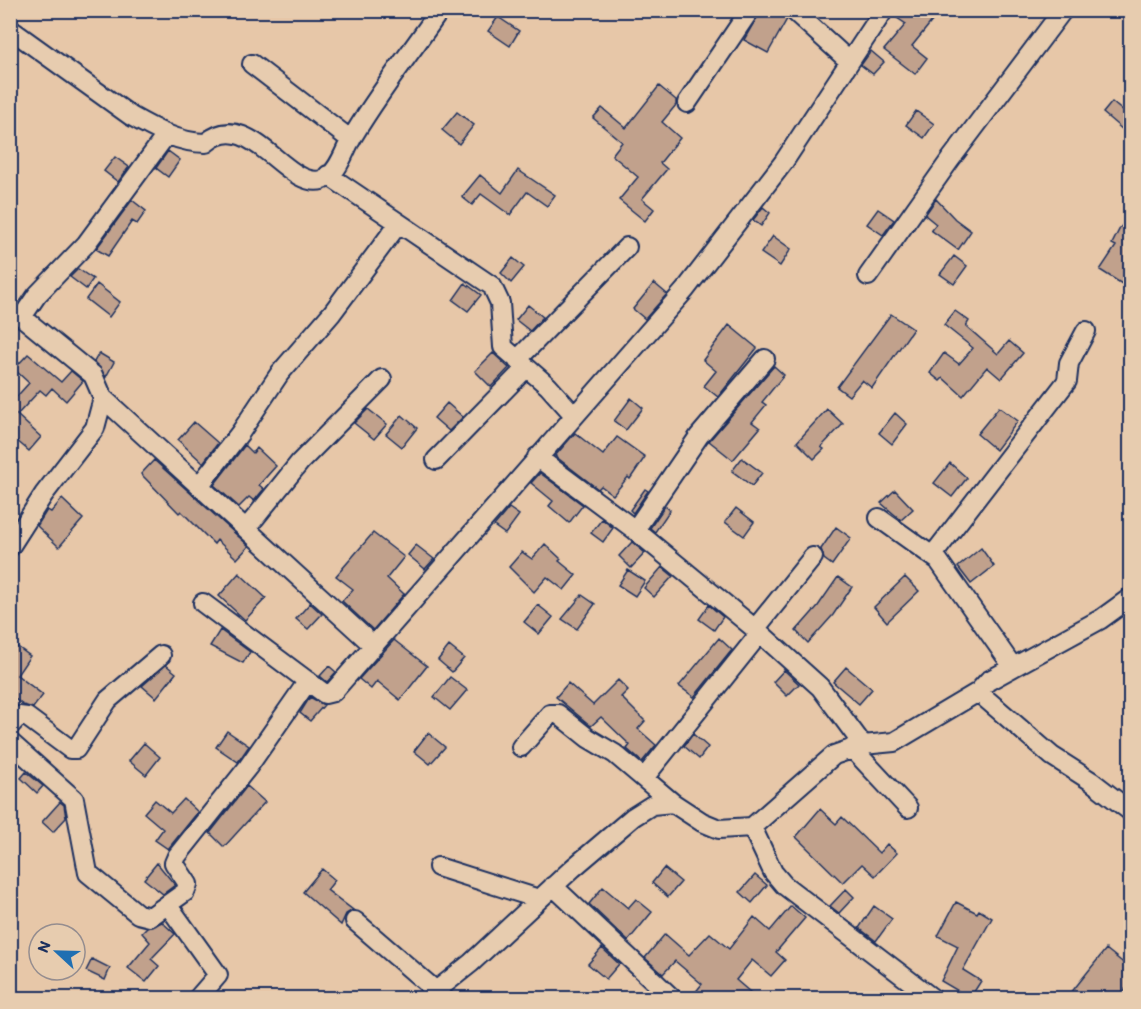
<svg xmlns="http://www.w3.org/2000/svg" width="1141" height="1009" font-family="Itim,sans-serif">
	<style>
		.building { fill: #c1a18c; stroke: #1b2f5e; stroke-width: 1.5 }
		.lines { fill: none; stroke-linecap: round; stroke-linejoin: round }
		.minor-casing { stroke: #1b2f5e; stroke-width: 22 }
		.minor { stroke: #e7ccaf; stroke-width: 18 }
	</style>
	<rect width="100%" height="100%" fill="#e7c7a8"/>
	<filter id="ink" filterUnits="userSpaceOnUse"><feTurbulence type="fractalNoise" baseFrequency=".0167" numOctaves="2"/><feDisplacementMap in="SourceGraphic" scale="12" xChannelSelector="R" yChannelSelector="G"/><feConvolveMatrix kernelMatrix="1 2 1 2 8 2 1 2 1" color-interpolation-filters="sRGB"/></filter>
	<g filter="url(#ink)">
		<path class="building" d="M761,10H780L787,19L768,53L744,40Z
			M895,10H941L912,46L927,58L915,74L884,50L906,24L894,16Z
			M498,17L519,31L510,46L488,31Z
			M871,51L884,62L873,74L861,65Z
			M659,86L676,100V105L662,122L680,138L660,163L667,169L642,199L654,209L645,221L619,200L638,177L612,155L622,142L593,118L602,108L626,128Z
			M1112,102L1131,118L1123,130L1103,113Z
			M916,111L934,124L924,138L906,125Z
			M457,112L474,125L459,144L442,130Z
			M168,151L180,160L168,177L156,168Z
			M115,157L129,167L118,182L104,171Z
			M518,170L555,195L547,206L527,192L510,215L481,194L472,205L462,197L480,175L502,193Z
			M936,199L955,219L971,231L958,250L931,230L936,224L925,215Z
			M132,200L146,211L137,224L132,221L108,256L96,249Z
			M763,207L770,213L761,226L753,220Z
			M878,209L894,220L883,235L867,224Z
			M1131,215V251L1125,261L1131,265V271L1122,284L1100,270L1116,246L1112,244L1120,228Z
			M773,236L791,249L780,266L761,253Z
			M954,256L967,266L954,284L940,274Z
			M513,258L524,267L511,283L501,273Z
			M78,269L93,279L86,289L70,277Z
			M465,283L481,295L468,311L453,300Z
			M654,283L667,294L645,319L633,309Z
			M97,284L120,302L109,317L86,299Z
			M528,305L543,317L530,331L516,320Z
			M955,311L969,321L966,326L998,354L1009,341L1023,353L1001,379L987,367L963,396L943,378L940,381L930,373L944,353L959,364L973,348L944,325Z
			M891,314L913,329L872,388L862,380L849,396L837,387Z
			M729,325L757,348L718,397L704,386L716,371L703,360Z
			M99,353L114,362L106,377L94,362Z
			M493,353L509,368L491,387L475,371Z
			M28,354L61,382L71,371L83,381L66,401L52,388L46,395L40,390L17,415L41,437L29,451L10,435V404L29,383L14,369Z
			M774,366L784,375L762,402L766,405L752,422L760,428L733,460L709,441Z
			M631,398L643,408L626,430L614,421Z
			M447,403L463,417L449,431L434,418Z
			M999,407L1018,421L996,450L977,434Z
			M368,409L387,424L374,439L354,423Z
			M827,409L843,424L821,447L824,449L814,459L797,442Z
			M895,413L907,424L892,444L879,433Z
			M402,415L417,428L402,447L386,434Z
			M194,422L218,443L203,463L178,440Z
			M575,433L603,455L617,437L645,457L630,479L628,477L613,495L601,486L598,489L555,456Z
			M245,445L253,453L257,448L276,466L259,485L264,489L254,501L249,497L239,507L214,485Z
			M742,458L762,473L752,486L732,471Z
			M154,460L249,546L237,559L217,540L214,544L181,511L179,513L141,474Z
			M950,463L967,478L952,497L934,483Z
			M540,473L583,505L569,523L549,506L553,501L531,483Z
			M645,489L648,491L633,513L630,510Z
			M895,490L913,509L901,520L881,503Z
			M62,499L83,519L59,547L37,526L47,510L51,512Z
			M665,506L670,510L655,532L650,528Z
			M509,508L519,515L505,534L494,526Z
			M736,508L754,522L744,536L725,522Z
			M602,519L613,528L603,542L591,533Z
			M836,527L851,538L832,565L824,559L821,549Z
			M373,533L404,557L387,578L404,594L373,630L342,601L353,589L336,576Z
			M632,542L645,553L631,568L619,556Z
			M545,544L561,559L559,561L576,575L564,590L547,577L534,592L509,567L522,552L532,559Z
			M416,545L434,559L425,569L408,555Z
			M981,548L994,566L971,584L958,567Z
			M662,567L673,576L654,597L644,588Z
			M628,570L645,581L635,596L618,585Z
			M239,573L266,598L245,620L219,596Z
			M838,577L852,587L833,615L808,643L796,631L818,606Z
			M905,577L919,591L887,622L874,607Z
			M582,595L595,604L577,629L562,619Z
			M310,603L322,614L308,629L296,619Z
			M538,605L553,617L539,634L524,622Z
			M709,605L723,617L714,630L699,619Z
			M220,630L250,652L243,663L210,646Z
			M719,638L732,650L694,697L679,686Z
			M394,640L427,666L400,700L377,681L371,689L359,679Z
			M15,645L30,656L17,675L43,695L33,708L23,705L10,695V651Z
			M449,646L464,658L452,672L438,660Z
			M166,665L176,673L156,698L142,686Z
			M329,666L336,672L327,682L320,676Z
			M846,667L872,689L859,704L833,682Z
			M784,670L799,684L787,696L773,682Z
			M450,677L467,690L450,710L434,697Z
			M618,680L628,690L621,697L645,721L638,729L656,745L642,762L627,749L630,745L601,717L591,726L556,697L568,683L593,705Z
			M310,697L324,705L310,721L300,713Z
			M227,731L249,746L238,762L216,747Z
			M428,733L445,747L430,764L414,751Z
			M693,734L708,747L699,759L684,746Z
			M144,743L160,757L146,775L129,761Z
			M26,772L43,786L37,793L21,778Z
			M247,786L265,802L224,847L210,833Z
			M184,799L198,812L168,849L155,840L163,829L144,813L155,800L171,813Z
			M60,802L64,805L66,818L53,832L42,822Z
			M820,809L836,824L842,817L879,853L887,844L897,853L875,876L862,864L843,883L796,837Z
			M157,863L175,885L163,894L144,879Z
			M664,868L681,882L668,897L652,883Z
			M322,869L335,880L327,890L353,910L346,914L341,925L303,892Z
			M755,875L767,885L752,903L740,892Z
			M603,887L628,908L636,899L652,912L628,941L589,904Z
			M846,889L854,897L839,913L830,906Z
			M956,902L977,913L979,910L992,918L963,970L981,981L970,998L941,981L958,946L938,936Z
			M791,906L805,918L776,952L785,960L771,976L752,960L736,980L758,999H690L702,984L675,961L663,974L645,958L665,934L689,955L710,933L729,949L754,917L770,931Z
			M874,906L892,919L876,941L859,928Z
			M162,922L175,934L151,959L159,966L146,982L128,968L150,942L142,933L147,928Z
			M602,948L619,964L606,979L588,964Z
			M1106,949L1131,969V982L1117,999H1066Z
			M92,959L110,968L105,980L86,971Z"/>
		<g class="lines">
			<g class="minor-casing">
				<path id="minor" d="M793,10L849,61
					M10,29L131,116C154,129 179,143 206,143C249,105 286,190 322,180C336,176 343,155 349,143C375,97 410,54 440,10
					M252,64L351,140
					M687,103L750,10
					M328,175L492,286L500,303L503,347L548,386L574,415
					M868,276L950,160L1063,10
					M517,360L627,247
					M103,398L374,646
					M537,457L635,530L760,633L820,687L863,745
					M436,460L526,368
					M199,486L240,433L280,373L332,313L399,223
					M879,518L938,560L1013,667
					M246,529L300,462L382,379
					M635,530L699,436L765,359
					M10,547L44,494L95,428L103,398L93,375L22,317L37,295L86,244L167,134
					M933,555L1067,381L1069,363L1086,331
					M203,603L325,694L333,692L685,290L783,163L884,10
					M755,629L813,557
					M978,692L1052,756L1091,781L1130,811
					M10,726L19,716L27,717L70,749H76L108,700L161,655
					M10,742L74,799L88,873L138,914L150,917L185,892L188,884L174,863L177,856L248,767L308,681
					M521,747L550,714H558L588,738L615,754L673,803
					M852,748L908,808
					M644,778L760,633
					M752,827L773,872L784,885L932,998
					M438,867L539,899
					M553,886L672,998
					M168,905L218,975L198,998
					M355,921L436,991
					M427,998L471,963L573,868L633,817L652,805L673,803L702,822L719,829L752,827L834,755L863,745L894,742L978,692L988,681L1101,619L1130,598"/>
			</g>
			<use href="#minor" class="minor"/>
		</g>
	</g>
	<rect width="1141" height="1009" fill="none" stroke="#e7ccaf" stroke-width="36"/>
	<rect x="18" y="18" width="1105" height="973" fill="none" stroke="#1b2f5e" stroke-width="2" filter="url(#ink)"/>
	<g transform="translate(57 952) rotate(292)"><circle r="28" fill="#e7ccaf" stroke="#958d8f" stroke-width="1.5"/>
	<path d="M0-4.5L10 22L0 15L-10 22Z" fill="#1f6fb2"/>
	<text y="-9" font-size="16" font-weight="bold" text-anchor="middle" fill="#1b2f5e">N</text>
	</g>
</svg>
